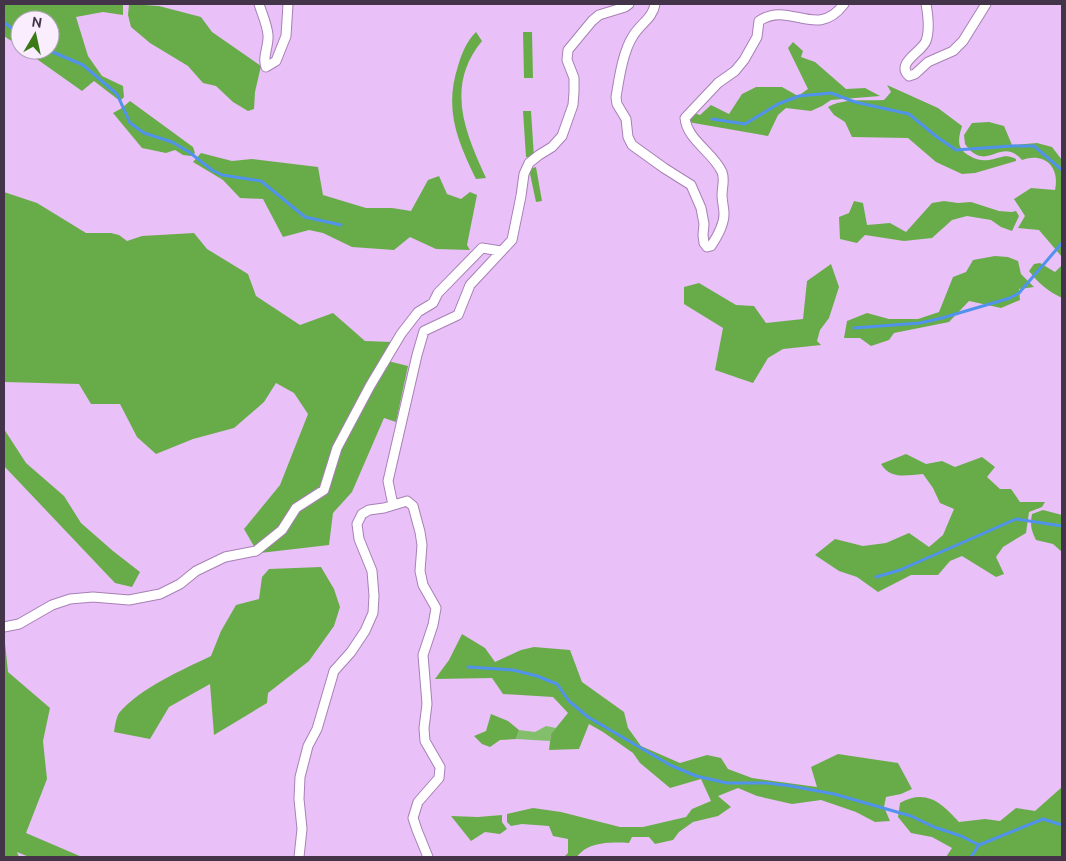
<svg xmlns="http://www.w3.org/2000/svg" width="1066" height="861" font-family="Ubuntu,sans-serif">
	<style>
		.green { fill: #83bf6a }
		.forest { fill: #68ac49 }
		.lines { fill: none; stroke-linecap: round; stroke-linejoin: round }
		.stream { stroke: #5192ec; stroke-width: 3 }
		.minor-casing { stroke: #a780b5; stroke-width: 11 }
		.minor { stroke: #fff; stroke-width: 9 }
	</style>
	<rect width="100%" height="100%" fill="#e9c0f8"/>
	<path class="green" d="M546,726L556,728L551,734L550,741L516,739L519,730L535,732Z"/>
	<path class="forest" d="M4,4H123V15L103,12L76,17L88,56L102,76L123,86L124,97L120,101L94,81L82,91L24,50H50V20H20V47L4,36Z
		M129,4L159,6L201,17L212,32L261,66L255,92L254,109L248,111L233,102L216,86L203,83L188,66L150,43L131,27L128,15Z
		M476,32L482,41C445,86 465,132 486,178L476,179C457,140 444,109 458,66C462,53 466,42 476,32Z
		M523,32H532L533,78H524Z
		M793,42L803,51L801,57L815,62L846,89L865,88L880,96L831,100L822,106L811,111L786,108L778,115L768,136L688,122L694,113L700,115L711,105L729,114L742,94L756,87H782L798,96L808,89L788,48Z
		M887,85L938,108L962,126C958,139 956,149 970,156C976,160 983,161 989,160C1000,158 1006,153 1016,159V161L975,173L962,174L936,162L908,138L852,137L845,122L834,115L828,107C843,98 867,101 884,100L891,92Z
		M130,101L193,147L195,153L191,156L183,155L175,150L166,153L142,148L113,113L122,108Z
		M523,111H531L534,157H526Z
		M989,122L1004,126L1012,145L1037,143L1052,147L1062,160V257L1039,230L1018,228L1025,216L1014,199L1031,188L1055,190C1060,167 1045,152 1022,160C1004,140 993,162 977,155C972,153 968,148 965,144L964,135L972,123Z
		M201,153L232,161L252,159L318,167L323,195L366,208H392L411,211L428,180L439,176L447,194L461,199L470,192L477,195L467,245L470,250L436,249L410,237L394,250L352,247L323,233L309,230L283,237L263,199L240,198L223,180L193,162Z
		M536,167L542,201L536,202L529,169Z
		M4,192L37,203L86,233H111L119,235L127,241L142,236L194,233L207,249L248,274L256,296L300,325L333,313L365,341L392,342L321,489L280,527L255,548L244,529L280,485L308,414L294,393L276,383L264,402L234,428L193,439L156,454L137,437L120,404H91L79,384L4,382Z
		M854,201L863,203L867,225L890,223L906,232L932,203L944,201L958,203L971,202L999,211L1012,212L1016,211L1019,216L1012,231L1001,227L991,220L967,216L952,220L932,238L904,241L865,235L857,243L840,239L839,217L849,213Z
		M995,256L1008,257L1018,261L1021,274L1034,287L1019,289L1020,300L1001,308L969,301L949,322L894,333L889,340L871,346L860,338H844L847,321L867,313L889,319H918L939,312L953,277L966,272L973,260Z
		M1040,263L1055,272L1062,265V298C1049,292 1038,283 1029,271L1034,264Z
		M831,264L839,287L829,318L820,330L817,341L821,345L783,349L768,358L753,383L715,370L723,328L684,304V287L699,283L736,305L754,306L766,323L803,319L807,281Z
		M388,361L408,366L396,422L384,418L352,492L333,513L329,545L260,553L298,510L328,491L341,447Z
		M4,429L26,463L64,496L81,523L113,551L140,572L132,587L115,583L4,466Z
		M906,454L926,464L942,461L955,467L982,457L995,467L987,477L1000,489H1011L1020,502H1045L1042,507L1029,512L1026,533L1003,547L996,557L1004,574L996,577L962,556L950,561L938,575H911L878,592L857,577L839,571L815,555L835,539L863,546L886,543L909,533L929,547L943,535L954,509L940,503L933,488L923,474C906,475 891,480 881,464Z
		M1043,510L1062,515V552L1053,544L1036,540C1031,530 1030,525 1032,514Z
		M321,567L334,589L340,607L334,626L309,661L268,693L267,703L214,735L210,684L169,707L150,739L114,732C115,726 116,718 119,713C140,688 182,670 211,656L221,631L236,605L259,599L262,577L269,569Z
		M4,633L8,672L50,708L43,741L47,779L26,833L82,857H29L17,852L19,857H4Z
		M462,634L485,648L495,662L521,650L534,647L570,650L582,682L624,712L628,728L641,746L680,763L707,755L721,758L728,769L752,778L817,787L811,767L838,754L898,763L912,789L901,794L886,797L884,807L890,821L875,822L856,812L821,800L792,804L757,796L738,788L718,796L731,807L718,816L693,822L679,832L673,840L655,844L649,837H632L629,843C613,842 588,841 577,857H564L568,853V839L553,836L549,826L522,824L511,826L507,822V814L533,808L561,812L620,827H643L686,817L692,809L711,801L701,779L670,788L640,763L633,753L603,732L589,724L579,749L549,750L551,734L568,713L553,697L503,694L492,678L435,679L449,660Z
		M491,714L508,721L519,730L516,739L500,740L490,747L482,744L474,736L486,731Z
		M1062,787V857H946L952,848L932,837L911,833L898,817L900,803C926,788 942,803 959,822L985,819L1000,821L1016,808L1035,811Z
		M502,815V822L507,829L500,834L485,832L471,841L451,816L478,817Z"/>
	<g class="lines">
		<path class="stream" d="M4,22L20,35
			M48,50L83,65L117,94L130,123L144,133L172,142L189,152L212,170L222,175L261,181L305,217L341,225
			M712,119L745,124L778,104L799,96L831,93L855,102L909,114L937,137L956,150L1011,146H1034L1062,170
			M854,328L920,323L942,318L1010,298L1019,293L1062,243
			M876,577L900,570L1016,519L1062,526
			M468,667L513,670L537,676L557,684L569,701L588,717L670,765L696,776L727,783H767L791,786L834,794L911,816L934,827L961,836L979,845
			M971,857L979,845L1043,819L1062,825"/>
		<g class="minor-casing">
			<path id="minor" d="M259,4C262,14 267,24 268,35C269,46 262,57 266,67L276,61L286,36L288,4
				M655,4C653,18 640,24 633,36C623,51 619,79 616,97L617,104L626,119L628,137L632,145L664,168L691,185L701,208L704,224L703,235L704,243L707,247L711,246C717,237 724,225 724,214C724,208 722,201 722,195C722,187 725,180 722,172C713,152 687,140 685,118L718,83L735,71L744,60L757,37L759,21C790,0 816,41 844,4
				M926,4C928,15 930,30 926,41C922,52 895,63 909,76L915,74L928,62L953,51L963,41L986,4
				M393,505L388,481L417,355L424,331L458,315L470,285L512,240L521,196L524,174L529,163L539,155L552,147L562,136L573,105L574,92V78L567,60L568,50L592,21L599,15L625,7L629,4
				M4,627L19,624L52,605L70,599L93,597L129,600L160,594L180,584L196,571L225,557L256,551L282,530L296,508L324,490L337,448L370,386L401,334L418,312L433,303L438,293L482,248L501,251
				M299,857L302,829L299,799L300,777L308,746L317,729L334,671L351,652L365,631L373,613L374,596L372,571L359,539L357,524L362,514L369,510L384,508L407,501L413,506L420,532L422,545L420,571L423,585L436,608L433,625L423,655L427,704L424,728L425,741L440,767L439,778L418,802L413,818L417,830L428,857"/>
		</g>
		<use href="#minor" class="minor"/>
	</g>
	<rect width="1066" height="861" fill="none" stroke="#44344a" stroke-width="10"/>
	<g transform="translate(35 35) rotate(9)"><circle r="24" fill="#f9edfe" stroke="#b1a3b6"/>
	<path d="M0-4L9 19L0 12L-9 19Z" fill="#3c7a17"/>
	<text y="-8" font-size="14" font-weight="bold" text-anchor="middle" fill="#44344a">N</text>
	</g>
</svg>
